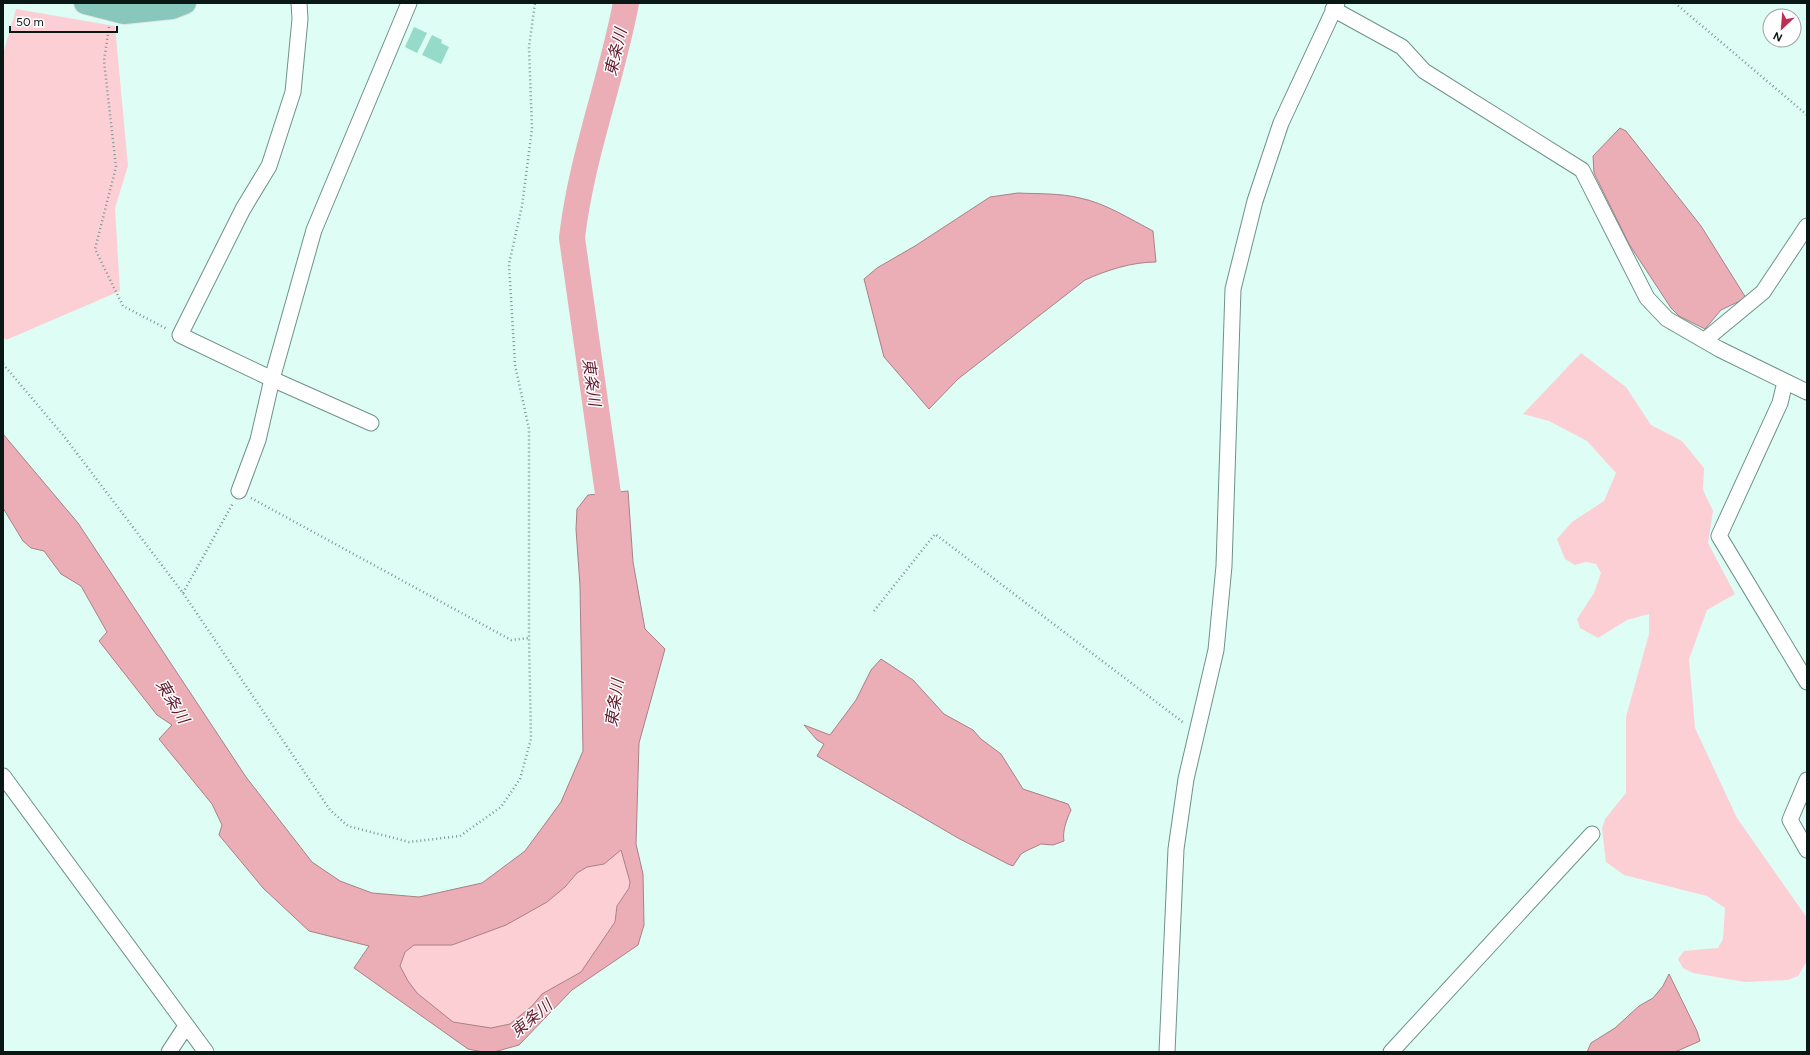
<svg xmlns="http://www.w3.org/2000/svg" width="1810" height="1055" font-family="Figtree,'Noto Sans JP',sans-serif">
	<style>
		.green { fill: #fccfd5 }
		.water { fill: #ebaeb7; stroke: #a88186; fill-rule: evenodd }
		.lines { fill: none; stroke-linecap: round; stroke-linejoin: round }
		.river { stroke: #ebaeb7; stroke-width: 26 }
		.building { fill: #96daca }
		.minor-casing { stroke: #6d9289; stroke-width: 17 }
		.primary-casing { stroke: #e2e3e3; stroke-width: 24 }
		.path { stroke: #7e9690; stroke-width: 2.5; stroke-dasharray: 1 3; stroke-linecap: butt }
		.minor { stroke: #fff; stroke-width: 15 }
		.primary { stroke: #88c7bb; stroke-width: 22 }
		.labels { text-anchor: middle; stroke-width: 3; stroke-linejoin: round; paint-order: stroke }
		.water-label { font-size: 16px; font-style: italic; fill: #611a2c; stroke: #fff }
	</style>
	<rect width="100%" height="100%" fill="#defdf5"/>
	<path class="green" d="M16,9L115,26L128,166L115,208L120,291L6,340L3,337V54Z
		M1581,353L1626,387L1651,425L1682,441L1704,468L1703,490L1713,511L1708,543L1735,594L1707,610L1689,659L1695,728L1737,818L1807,918V961L1798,976L1788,980L1745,982L1693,973L1683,968L1678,959L1684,951L1718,948L1723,939L1725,908L1707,896L1624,875L1606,862L1602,829L1605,819L1626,793V717L1649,634V614L1627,620L1598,638L1580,628L1577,619L1594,593L1601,573L1596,564L1586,562L1575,565L1565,559L1557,539L1572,522L1604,501L1616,473L1587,441L1549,421L1523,414Z
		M621,850L630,881L629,887L617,906L615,922L581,972L542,994L532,1006L510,1024L491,1028L453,1022L417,993L408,981L400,966L405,952L414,945H452L565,887L577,873L587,867L604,864Z"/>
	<path class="water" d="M1620,128L1626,131L1701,226L1746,298L1721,310L1705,329L1679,316L1671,308L1629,244L1594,173L1593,156Z
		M1018,193C1038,194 1060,193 1080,198C1105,203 1130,219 1153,231L1156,262C1132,262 1107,270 1085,280L958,379L929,409L884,357L864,279L877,268L915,246L990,197Z
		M3,434L78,523L246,777L312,862L340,881L372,893L419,897L482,883L525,851L561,802L583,751L580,586L576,529L577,509L588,495L628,491L633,562L645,629L665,649L639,743L636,844L643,874L644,925L638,945L572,990L519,1045L494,1052H483L468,1049L354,968L369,946L309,931L263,888L219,835L222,825L212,804L159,739L172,725L157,715L99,641L107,632L81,586L61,574L44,551L31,548L23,541L3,508ZM621,850L630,882L629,888L617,906L615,922L581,972L542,994L532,1006L510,1024L491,1028L453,1022L417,993L408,981L400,966L405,952L414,945H452L506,925L547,902L565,887L577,873L587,867L604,864Z
		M881,659L913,680L944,714L973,730L981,739L1001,754L1023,789L1068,804L1071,810C1067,819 1062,831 1064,841L1053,845L1041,844L1026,851L1021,854L1013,866L1008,864L958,838L817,756L824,744L817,740L804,725L830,735L856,700L871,670Z
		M1669,974L1697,1031L1700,1041L1675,1052H1587L1591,1043L1615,1028L1639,1006L1653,998L1663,986Z"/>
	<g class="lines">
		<path class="river" d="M613,529L572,238C581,158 611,82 626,3"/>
	</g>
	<path class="building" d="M414,27L427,33L417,53L405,47Z
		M432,35L442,40L441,43L449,47L441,64L422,55Z"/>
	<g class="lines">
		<g class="minor-casing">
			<path id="minor" d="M299,3L300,19L293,92L269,166L243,209L180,335L272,379L371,423
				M1333,9L1402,47L1424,71L1582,170L1647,298L1667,319L1719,349L1807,392
				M1705,340L1763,292L1807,226
				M1785,382L1780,403L1719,536L1807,682
				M239,491L258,440L272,379L314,230L409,3
				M3,776L206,1052
				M1807,780L1790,820L1807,850
				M169,1052L186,1026
				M1167,1052L1176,849L1186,779L1216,650L1224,566L1233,289L1255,201L1281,123L1337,3
				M1391,1052L1592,834"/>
		</g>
		<g class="primary-casing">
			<path id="primary" d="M85,3L124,13L172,8L185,3"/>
		</g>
		<path class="path" d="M1675,3L1807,115
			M109,27L104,61L116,167L95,249L123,306L167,329
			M3,364L63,435L183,593L330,810L348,826L409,842L460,836L501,807L520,779L531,739L529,638V429L515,365L509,264L522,206L532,129L529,47L535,3
			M251,498L511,640L529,638
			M183,593L233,503
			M874,611L935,534L1184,723"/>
		<use href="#minor" class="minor"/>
		<use href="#primary" class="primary"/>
	</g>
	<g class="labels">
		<g class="water-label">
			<text transform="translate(615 52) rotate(-77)" y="6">東条川</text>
			<text transform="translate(592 382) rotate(82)" y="6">東条川</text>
			<text transform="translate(173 701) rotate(59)" y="6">東条川</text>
			<text transform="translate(614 703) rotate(-82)" y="6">東条川</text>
			<text transform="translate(531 1018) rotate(-40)" y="6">東条川</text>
		</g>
	</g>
	<rect width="1810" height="1055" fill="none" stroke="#0a1815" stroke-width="8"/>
	<g transform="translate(1782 28) rotate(206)"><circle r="19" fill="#ffffff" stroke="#9da3a1"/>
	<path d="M0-3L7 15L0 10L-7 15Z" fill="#be2f58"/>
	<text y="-6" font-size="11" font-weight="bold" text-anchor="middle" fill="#0a1815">N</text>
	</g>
	<path d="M10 26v6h107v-6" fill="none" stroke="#0a1815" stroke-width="2"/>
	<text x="16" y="26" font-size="12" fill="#0a1815" stroke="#ffffff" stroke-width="3" paint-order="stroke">50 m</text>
</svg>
